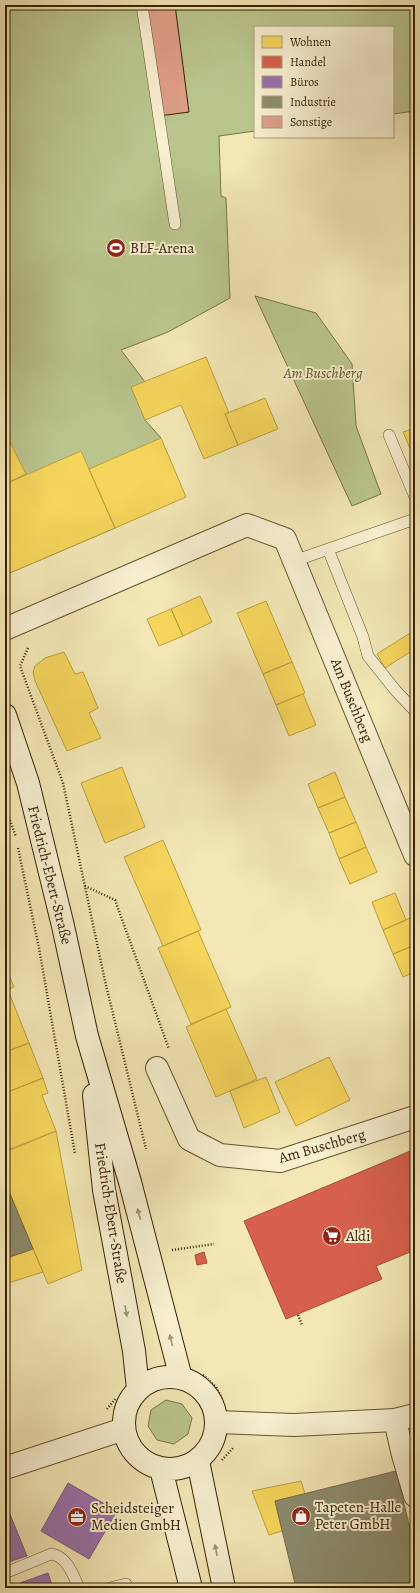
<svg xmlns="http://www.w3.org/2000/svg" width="420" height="1593" font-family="Alegreya,serif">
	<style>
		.green { fill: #bac58e; stroke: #7a7447 }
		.homes { fill: #f6d55c; stroke: #bd9f40 }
		.shops { fill: #d6604d; stroke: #a74d36 }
		.offices { fill: #9970ab; stroke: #7c5978 }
		.industry { fill: #8c8c6e; stroke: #736c4d }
		.building { fill: #de9e87; stroke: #392200 }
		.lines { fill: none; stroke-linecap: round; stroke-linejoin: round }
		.lane-casing { stroke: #68532e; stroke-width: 12 }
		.street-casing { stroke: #68532e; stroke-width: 24 }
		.secondary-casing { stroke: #392200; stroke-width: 24 }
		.path { stroke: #392200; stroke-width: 2.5; stroke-dasharray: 1 2; stroke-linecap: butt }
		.lane { stroke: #f7efd0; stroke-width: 11 }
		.street { stroke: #f7efd0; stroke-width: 22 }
		.secondary { stroke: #f7efd0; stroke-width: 22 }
		.oneway { fill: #a29372 }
		.labels { text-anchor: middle; stroke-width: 4; stroke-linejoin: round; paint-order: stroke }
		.poi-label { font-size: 15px; fill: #392200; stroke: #f7efd0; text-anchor: start }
		.park-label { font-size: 15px; font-style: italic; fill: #60532b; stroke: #f7efd0 }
		.street-label { font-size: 15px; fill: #392200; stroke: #f7efd0 }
	</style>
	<rect width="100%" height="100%" fill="#f3e7b6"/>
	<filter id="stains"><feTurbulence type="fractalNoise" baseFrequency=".005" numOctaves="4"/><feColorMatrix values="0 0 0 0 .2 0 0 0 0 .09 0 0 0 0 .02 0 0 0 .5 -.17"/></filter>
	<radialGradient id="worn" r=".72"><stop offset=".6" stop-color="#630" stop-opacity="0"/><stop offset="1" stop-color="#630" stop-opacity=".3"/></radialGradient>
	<path class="green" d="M5,5H415V111L393,114V27H255V131L219,136L221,196L226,198L230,298L168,332L121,350L145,382L132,388L145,420L161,438L115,528L5,575Z
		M255,296L316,313L352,364L356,426L381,494L352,506Z
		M166,1400L182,1404L192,1418L188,1434L174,1444L157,1440L148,1426L151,1410Z"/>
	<path class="homes" d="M206,357L229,413L225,414L238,445L204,459L181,405L145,420L131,387Z
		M265,398L278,429L238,445L225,414Z
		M415,428V460L403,432Z
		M5,432L26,474L5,484Z
		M161,438L186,497L115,528L89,469Z
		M81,451L115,528L5,575V484Z
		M200,596L212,622L183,636L171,609Z
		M266,601L292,662L263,674L237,613Z
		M171,609L183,636L159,646L147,619Z
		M415,630V649L385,668L377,654Z
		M64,652L75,674L83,672L98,708L89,713L101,738L67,751L35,681L33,672L35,666L45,658Z
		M292,662L305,693L276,705L263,674Z
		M303,694L316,725L289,736L276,705Z
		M122,767L145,827L105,843L81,783Z
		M335,772L345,797L318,808L308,784Z
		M345,797L356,822L329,833L318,808Z
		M356,822L366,847L339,859L329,833Z
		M163,840L201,930L163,946L124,857Z
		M366,847L377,872L350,884L339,859Z
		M395,893L406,920L383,930L372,902Z
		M410,918L415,929V945L393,954L383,930Z
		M198,931L231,1007L191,1024L158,948Z
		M415,945V972L403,977L393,954Z
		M5,966L14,987L5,991Z
		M8,990L29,1043L5,1052V991Z
		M226,1009L257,1079L216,1097L186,1027Z
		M29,1043L43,1078L5,1093V1052Z
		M329,1057L350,1100L296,1126L275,1082Z
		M266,1077L280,1112L244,1128L230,1091Z
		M43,1078L48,1093L42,1095L56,1131L11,1149L5,1133V1093Z
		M56,1131L82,1270L48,1284L5,1182V1152Z
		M33,1249L43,1272L5,1284V1259Z
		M301,1481L305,1494L275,1501L282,1531L269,1535L252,1491Z"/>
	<path class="shops" d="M415,1149V1250L376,1266L382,1279L286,1319L244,1221Z
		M204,1252L207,1263L197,1265L195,1255Z"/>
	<path class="offices" d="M68,1483L117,1511L89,1559L41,1531Z
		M5,1502L27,1556L5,1563Z
		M48,1573L53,1588H6Z"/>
	<path class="industry" d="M5,1182L33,1249L9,1257L5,1247Z
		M396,1471L415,1549V1588H296L275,1501Z"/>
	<path class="building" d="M144,5H175L189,112L159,116Z"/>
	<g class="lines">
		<g class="lane-casing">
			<path id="lane" d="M142,5L175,224
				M389,435L415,497
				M328,549L363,637L368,656L396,691L415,711
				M294,561L415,519
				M5,1573L51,1554C67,1556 73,1575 79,1588
				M110,1588L126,1584"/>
		</g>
		<g class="street-casing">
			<path id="street" d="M5,629L247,525L285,539L415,855
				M157,1068L189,1139L220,1155L280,1161L415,1117
				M395,1420L403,1455L415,1496
				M217,1422L294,1425L395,1420L415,1415
				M5,1468L124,1429"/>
		</g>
		<g class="secondary-casing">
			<path id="secondary" d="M5,715L28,783L63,926L87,1036L130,1182L181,1378
				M94,1095L104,1190L134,1351L138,1389
				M124 1423a46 46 0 1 1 92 0a46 46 0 1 1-92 0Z
				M198,1461L224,1588
				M161,1469L191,1588"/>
		</g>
		<path class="path" d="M28,648L20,666L63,783L105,981L146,1149
			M5,806L16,837
			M18,848L39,948L75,1154
			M85,886L115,900L169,1049
			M172,1250L214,1244
			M298,1315L302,1325
			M203,1375L216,1387L222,1399
			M107,1409L116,1398
			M222,1460L234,1447"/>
		<use href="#lane" class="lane"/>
		<use href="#street" class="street"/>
		<use href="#secondary" class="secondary"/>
	</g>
	<defs><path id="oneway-solid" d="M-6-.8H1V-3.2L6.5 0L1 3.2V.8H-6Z"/></defs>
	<g class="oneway">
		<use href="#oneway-solid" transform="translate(139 1214) rotate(-105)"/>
		<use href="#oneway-solid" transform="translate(126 1311) rotate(80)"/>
		<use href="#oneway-solid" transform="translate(171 1340) rotate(-104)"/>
		<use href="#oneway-solid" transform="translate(216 1550) rotate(-101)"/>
	</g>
	<defs>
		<g id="stadium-disc" transform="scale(1)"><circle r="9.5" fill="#8f2418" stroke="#f7efd0"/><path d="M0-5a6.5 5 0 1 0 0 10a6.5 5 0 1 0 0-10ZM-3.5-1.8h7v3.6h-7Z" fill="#fff"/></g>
		<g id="supermarket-disc" transform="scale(1)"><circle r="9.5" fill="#8f2418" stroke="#f7efd0"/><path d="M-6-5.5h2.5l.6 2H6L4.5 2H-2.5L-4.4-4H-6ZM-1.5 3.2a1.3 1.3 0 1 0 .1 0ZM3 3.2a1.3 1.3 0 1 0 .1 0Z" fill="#fff"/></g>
		<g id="shop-disc" transform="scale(1)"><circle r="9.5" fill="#8f2418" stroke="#f7efd0"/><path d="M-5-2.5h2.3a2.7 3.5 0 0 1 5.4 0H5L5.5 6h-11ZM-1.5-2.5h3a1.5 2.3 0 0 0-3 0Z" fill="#fff"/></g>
		<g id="office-disc" transform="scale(1)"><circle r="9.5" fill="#8f2418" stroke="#f7efd0"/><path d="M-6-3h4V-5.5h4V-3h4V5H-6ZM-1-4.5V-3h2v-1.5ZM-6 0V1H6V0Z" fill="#fff"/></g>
	</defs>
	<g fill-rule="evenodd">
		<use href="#stadium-disc" x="116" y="248"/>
		<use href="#supermarket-disc" x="332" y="1236"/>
		<use href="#shop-disc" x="301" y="1516"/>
		<use href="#office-disc" x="77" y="1517"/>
	</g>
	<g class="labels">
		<g class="poi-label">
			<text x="130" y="253">BLF-Arena</text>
			<text x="346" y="1241">Aldi</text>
			<text x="315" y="1512">Tapeten-Halle<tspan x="315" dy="17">Peter GmbH</tspan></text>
			<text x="91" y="1513">Scheidsteiger<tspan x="91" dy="17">Medien GmbH</tspan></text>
		</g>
		<g class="park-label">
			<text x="323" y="378">Am Buschberg</text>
		</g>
		<g class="street-label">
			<text transform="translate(352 700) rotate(68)" y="5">Am Buschberg</text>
			<text transform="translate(50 875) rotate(76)" y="5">Friedrich-Ebert-Straße</text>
			<text transform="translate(322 1146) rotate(-16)" y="5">Am Buschberg</text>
			<text transform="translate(111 1213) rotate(81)" y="5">Friedrich-Ebert-Straße</text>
		</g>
	</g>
	<rect width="420" height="1593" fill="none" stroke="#f3e7b6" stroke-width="20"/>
	<rect x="6" y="6" width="408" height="1581" fill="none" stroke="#392200" stroke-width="2"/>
	<rect x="10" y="10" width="400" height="1573" fill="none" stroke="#392200"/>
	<rect x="254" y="26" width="140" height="112" fill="#f7efd0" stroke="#ab9d7d"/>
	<rect x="262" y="36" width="20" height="12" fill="#f6d55c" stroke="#ab9d7d"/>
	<text x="290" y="46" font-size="12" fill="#392200">Wohnen</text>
	<rect x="262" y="56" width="20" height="12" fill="#d6604d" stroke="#ab9d7d"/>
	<text x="290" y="66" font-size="12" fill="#392200">Handel</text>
	<rect x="262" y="76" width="20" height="12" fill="#9970ab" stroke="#ab9d7d"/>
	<text x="290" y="86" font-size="12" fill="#392200">Büros</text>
	<rect x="262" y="96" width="20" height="12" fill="#8c8c6e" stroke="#ab9d7d"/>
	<text x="290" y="106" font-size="12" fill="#392200">Industrie</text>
	<rect x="262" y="116" width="20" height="12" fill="#de9e87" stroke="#ab9d7d"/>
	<text x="290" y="126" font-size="12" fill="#392200">Sonstige</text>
	<rect width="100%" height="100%" filter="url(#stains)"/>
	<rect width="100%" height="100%" fill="url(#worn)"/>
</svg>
